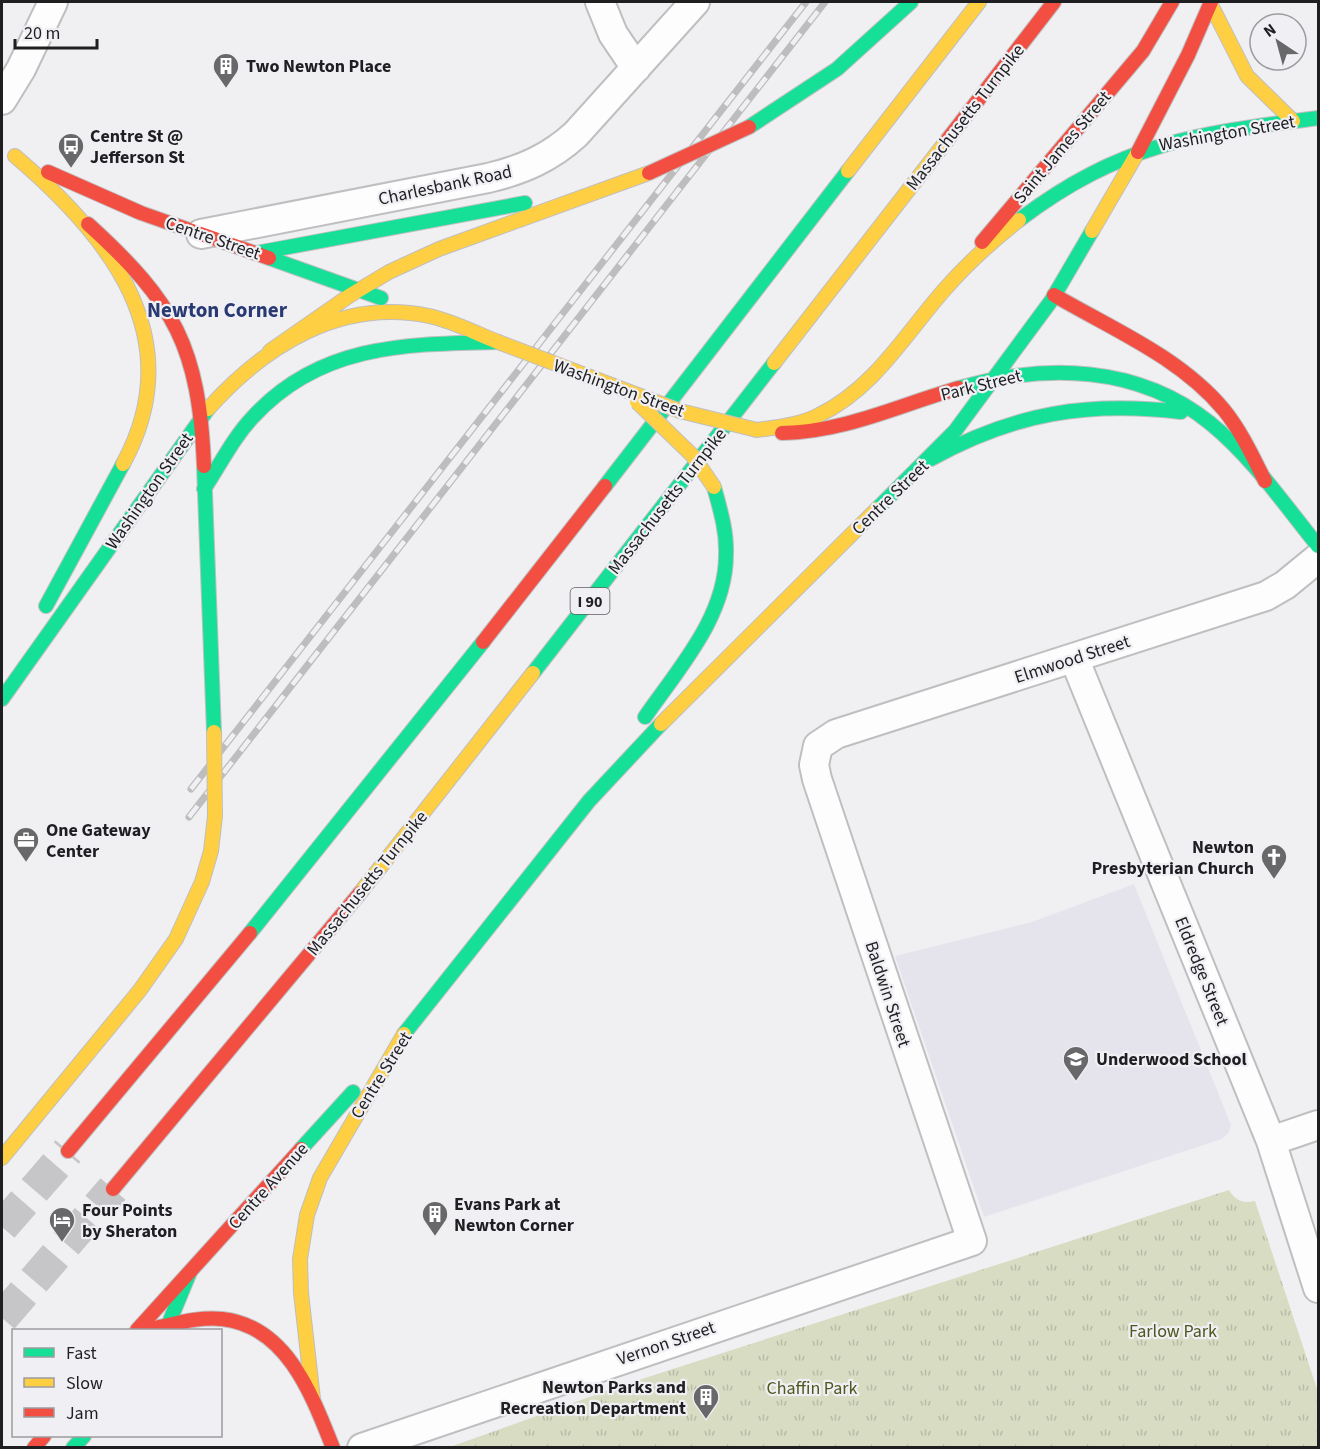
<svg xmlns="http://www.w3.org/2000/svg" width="1320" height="1449" font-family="'Source Sans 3',sans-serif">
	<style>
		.built { fill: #e5e4ed }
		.park { fill: url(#park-tufts) }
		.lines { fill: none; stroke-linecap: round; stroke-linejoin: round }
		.highway-tunnel { stroke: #c6c6c9; stroke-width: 33; stroke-dasharray: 33 16; stroke-linecap: butt }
		.street-casing { stroke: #bfbfc1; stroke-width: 32 }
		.fast-casing { stroke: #bfbfc1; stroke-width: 16 }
		.slow-casing { stroke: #bfbfc1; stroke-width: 16 }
		.jam-casing { stroke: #bfbfc1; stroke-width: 16 }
		.street { stroke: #fdfdfd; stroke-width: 28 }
		.fast { stroke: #16e098; stroke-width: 14 }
		.slow { stroke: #ffcf43; stroke-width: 14 }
		.jam { stroke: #f24e42; stroke-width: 14 }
		.rail-casing { stroke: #bdbdbd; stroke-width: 7 }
		.rail { stroke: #efeff4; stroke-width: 4.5; stroke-dasharray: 14; stroke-linecap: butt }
		.slow-bridge-casing { stroke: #bfbfc1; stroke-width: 16; stroke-linecap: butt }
		.jam-bridge-casing { stroke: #bfbfc1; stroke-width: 16; stroke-linecap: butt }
		.slow-bridge { stroke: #ffcf43; stroke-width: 14 }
		.jam-bridge { stroke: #f24e42; stroke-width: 14 }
		.labels { text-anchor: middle; stroke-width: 4.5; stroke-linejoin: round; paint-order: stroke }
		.shield { fill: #efeff4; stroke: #5d5d60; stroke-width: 1.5 }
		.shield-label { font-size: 16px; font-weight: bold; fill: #1f1f21 }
		.poi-label { font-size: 18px; font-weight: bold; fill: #1f1f21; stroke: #efeff4; text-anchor: start }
		.street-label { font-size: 18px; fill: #1f1f21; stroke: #efeff4 }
		.park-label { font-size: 18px; fill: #4e571c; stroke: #efeff4 }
		.quarter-label { font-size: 21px; font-weight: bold; fill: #293a73; stroke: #efeff4 }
	</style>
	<defs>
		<pattern id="park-tufts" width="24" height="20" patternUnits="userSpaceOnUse" patternTransform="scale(1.5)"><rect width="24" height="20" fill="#d7dcc2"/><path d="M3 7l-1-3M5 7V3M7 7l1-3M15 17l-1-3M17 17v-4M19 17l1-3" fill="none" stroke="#b8bca6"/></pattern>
	</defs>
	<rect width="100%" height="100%" fill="#f0f0f3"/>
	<path class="built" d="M1134,884L1231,1125L1229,1132L1222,1139L984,1217L895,956L1032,922Z"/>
	<path class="park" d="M1229,1190C1235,1200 1243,1204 1255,1201L1318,1392V1447H450L620,1386Z"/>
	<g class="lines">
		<path class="highway-tunnel" d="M2,1227L68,1151
			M2,1318L113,1189"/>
		<g class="street-casing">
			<path id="street" d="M600,2L613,34L636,68
				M2,100L21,69L53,2
				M201,234L488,178C522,170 550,158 576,134L695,2
				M1074,658L1271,1141L1318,1288
				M1271,1141L1318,1125
				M362,1448L972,1241L817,779L814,765L818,746L836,734L1266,596L1285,585L1318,558"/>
		</g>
		<g class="fast-casing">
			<path id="fast" d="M749,127L837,69L911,2
				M1019,220C1121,143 1195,134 1318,118
				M256,253L525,203
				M269,258L381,298
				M959,388C1045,363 1138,365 1210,423C1252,457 1284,504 1318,546
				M931,459C1014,413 1088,401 1181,412
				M204,466L214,732
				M605,486L848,171
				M204,489C220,465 233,438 253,417C320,344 406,344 498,342
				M877,509L955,431L1051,301L1092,231
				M46,606L123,464
				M533,673L774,363
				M2,699L208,409
				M645,717C678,669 726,617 726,555C727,531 720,509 714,487
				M250,933L483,642
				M404,1034L589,801L661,724
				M301,1149L353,1092
				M166,1330L190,1272
				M73,1448L84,1436"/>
		</g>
		<g class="slow-casing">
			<path id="slow" d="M1210,3L1247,76L1293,121
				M1210,3L1211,2
				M15,156C109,236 192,338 123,464
				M848,171L979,2
				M1092,231L1138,152
				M270,351L349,296L389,272L439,249L649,173
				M774,363L948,139
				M208,409C265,345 341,298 429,316C453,321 475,333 498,342
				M757,430C778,427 800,425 819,415C874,389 906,333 945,289C967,264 992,241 1019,220
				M661,724L877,509
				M360,893L533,673
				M2,1158L140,990L176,939L202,882L211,851L215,816
				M313,1399L301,1293L300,1259L307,1215L320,1178L404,1034"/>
		</g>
		<g class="jam-casing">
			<path id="jam" d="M948,139L1054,2
				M1138,152L1188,55L1211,2
				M48,172L141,213L269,258
				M88,224C175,303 199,347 204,466
				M982,242L1143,51L1172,2
				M1054,295C1112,329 1180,357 1224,410C1241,431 1253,457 1265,481
				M782,433C845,432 899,405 959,388
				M483,642L605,486
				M68,1151L250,933
				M113,1189L360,893
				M137,1330L301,1149
				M144,1330C169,1326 196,1316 222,1319C287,1326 312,1395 333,1448
				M34,1448L44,1436"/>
		</g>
		<use href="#street" class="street"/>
		<use href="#fast" class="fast"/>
		<use href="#slow" class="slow"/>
		<use href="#jam" class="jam"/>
		<g class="rail-casing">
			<path id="rail" d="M191,789L806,2
				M189,817L825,2"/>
		</g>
		<use href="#rail" class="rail"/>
		<g class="slow-bridge-casing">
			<path id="slow-bridge" d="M498,342L680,411L757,430
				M637,402L693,456L714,487
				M214,732L215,816"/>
		</g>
		<g class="jam-bridge-casing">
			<path id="jam-bridge" d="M649,173L749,127"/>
		</g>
		<use href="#slow-bridge" class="slow-bridge"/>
		<use href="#jam-bridge" class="jam-bridge"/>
	</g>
	<defs>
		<g id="building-pin" transform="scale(1.35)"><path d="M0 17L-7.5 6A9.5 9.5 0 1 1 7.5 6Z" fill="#68686a" stroke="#efeff4"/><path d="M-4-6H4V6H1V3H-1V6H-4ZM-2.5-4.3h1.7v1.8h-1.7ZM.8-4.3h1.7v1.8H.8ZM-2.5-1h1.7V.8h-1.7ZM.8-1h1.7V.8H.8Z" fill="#fff"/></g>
		<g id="bus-pin" transform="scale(1.35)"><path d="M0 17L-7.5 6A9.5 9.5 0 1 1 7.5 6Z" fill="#68686a" stroke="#efeff4"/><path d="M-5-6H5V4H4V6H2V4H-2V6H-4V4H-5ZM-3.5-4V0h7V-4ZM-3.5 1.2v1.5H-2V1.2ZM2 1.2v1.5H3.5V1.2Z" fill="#fff"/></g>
		<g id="office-pin" transform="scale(1.35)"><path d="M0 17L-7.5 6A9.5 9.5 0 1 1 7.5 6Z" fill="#68686a" stroke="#efeff4"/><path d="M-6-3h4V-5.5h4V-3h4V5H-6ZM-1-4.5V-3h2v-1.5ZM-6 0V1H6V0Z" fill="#fff"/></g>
		<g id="church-pin" transform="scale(1.35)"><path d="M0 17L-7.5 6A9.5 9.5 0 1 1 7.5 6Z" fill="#68686a" stroke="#efeff4"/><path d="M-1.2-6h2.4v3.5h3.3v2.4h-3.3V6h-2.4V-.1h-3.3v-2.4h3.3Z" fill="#fff"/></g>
		<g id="school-pin" transform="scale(1.35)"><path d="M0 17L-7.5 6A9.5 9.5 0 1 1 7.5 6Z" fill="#68686a" stroke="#efeff4"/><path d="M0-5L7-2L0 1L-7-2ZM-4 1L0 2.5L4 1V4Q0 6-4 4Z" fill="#fff"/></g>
		<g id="hotel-pin" transform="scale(1.35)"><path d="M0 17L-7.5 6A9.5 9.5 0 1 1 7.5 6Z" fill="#68686a" stroke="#efeff4"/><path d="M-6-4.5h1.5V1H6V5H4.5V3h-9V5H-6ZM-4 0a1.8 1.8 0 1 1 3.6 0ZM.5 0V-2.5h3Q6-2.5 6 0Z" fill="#fff"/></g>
	</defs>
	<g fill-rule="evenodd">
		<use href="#building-pin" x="226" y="66"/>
		<use href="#bus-pin" x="71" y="146"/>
		<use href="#office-pin" x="26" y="840"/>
		<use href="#church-pin" x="1274" y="857"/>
		<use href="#school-pin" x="1076" y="1059"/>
		<use href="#building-pin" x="435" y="1214"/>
		<use href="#hotel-pin" x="62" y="1220"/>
		<use href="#building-pin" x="706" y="1397"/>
	</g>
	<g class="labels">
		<rect class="shield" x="570.5" y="588" width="39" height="26" rx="4.5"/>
		<g class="shield-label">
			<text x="590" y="607">I 90</text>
		</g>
		<g class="poi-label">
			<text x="246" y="72">Two Newton Place</text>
			<text x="90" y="142">Centre St @<tspan x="90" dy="21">Jefferson St</tspan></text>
			<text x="46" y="836">One Gateway<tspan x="46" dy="21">Center</tspan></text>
			<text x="1254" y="853" text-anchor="end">Newton<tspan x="1254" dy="21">Presbyterian Church</tspan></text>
			<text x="1096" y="1065">Underwood School</text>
			<text x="454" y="1210">Evans Park at<tspan x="454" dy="21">Newton Corner</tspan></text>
			<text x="82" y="1216">Four Points<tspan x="82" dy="21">by Sheraton</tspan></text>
			<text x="686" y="1393" text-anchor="end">Newton Parks and<tspan x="686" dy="21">Recreation Department</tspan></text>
		</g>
		<g class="street-label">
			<text transform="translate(965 117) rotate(-52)" y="6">Massachusetts Turnpike</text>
			<text transform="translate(1227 133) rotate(-10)" y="6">Washington Street</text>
			<text transform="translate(1062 147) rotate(-50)" y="6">Saint James Street</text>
			<text transform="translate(445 185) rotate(-12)" y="6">Charlesbank Road</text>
			<text transform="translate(213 238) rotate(19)" y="6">Centre Street</text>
			<text transform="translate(981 385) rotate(-14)" y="6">Park Street</text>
			<text transform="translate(619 388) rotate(20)" y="6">Washington Street</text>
			<text transform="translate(149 491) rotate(-55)" y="6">Washington Street</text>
			<text transform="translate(890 497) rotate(-44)" y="6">Centre Street</text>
			<text transform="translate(667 501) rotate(-52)" y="6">Massachusetts Turnpike</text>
			<text transform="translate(1072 659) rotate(-18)" y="6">Elmwood Street</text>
			<text transform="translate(367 883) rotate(-51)" y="6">Massachusetts Turnpike</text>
			<text transform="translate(1202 971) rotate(68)" y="6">Eldredge Street</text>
			<text transform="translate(888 994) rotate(72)" y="6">Baldwin Street</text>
			<text transform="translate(381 1075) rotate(-58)" y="6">Centre Street</text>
			<text transform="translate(268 1186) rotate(-48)" y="6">Centre Avenue</text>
			<text transform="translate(666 1343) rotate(-19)" y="6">Vernon Street</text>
		</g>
		<g class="park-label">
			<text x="1173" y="1337">Farlow Park</text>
			<text x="812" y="1394">Chaffin Park</text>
		</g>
		<g class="quarter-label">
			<text x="217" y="317">Newton Corner</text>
		</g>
	</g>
	<rect width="1320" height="1449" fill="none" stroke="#1f1f21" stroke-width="6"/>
	<rect x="12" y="1329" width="210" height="108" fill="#efeff4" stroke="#9c9ca0" stroke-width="1.5"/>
	<rect x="24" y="1348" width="30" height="9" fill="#16e098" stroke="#9c9ca0" stroke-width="1.5"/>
	<text x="66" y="1359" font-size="18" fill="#1f1f21">Fast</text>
	<rect x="24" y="1378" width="30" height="9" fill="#ffcf43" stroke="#9c9ca0" stroke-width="1.5"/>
	<text x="66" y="1389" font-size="18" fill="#1f1f21">Slow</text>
	<rect x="24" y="1408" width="30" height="9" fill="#f24e42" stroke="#9c9ca0" stroke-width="1.5"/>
	<text x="66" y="1419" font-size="18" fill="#1f1f21">Jam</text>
	<g transform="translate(1278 42) rotate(324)"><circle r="28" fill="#efeff4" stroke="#9c9ca0" stroke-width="1.5"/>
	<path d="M0-4.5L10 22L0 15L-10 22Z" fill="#68686a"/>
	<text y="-9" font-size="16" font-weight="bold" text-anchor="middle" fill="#1f1f21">N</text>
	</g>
	<path d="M15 39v9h82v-9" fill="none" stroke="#1f1f21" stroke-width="3"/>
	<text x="24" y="39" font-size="18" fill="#1f1f21" stroke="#efeff4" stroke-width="4.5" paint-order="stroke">20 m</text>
</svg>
